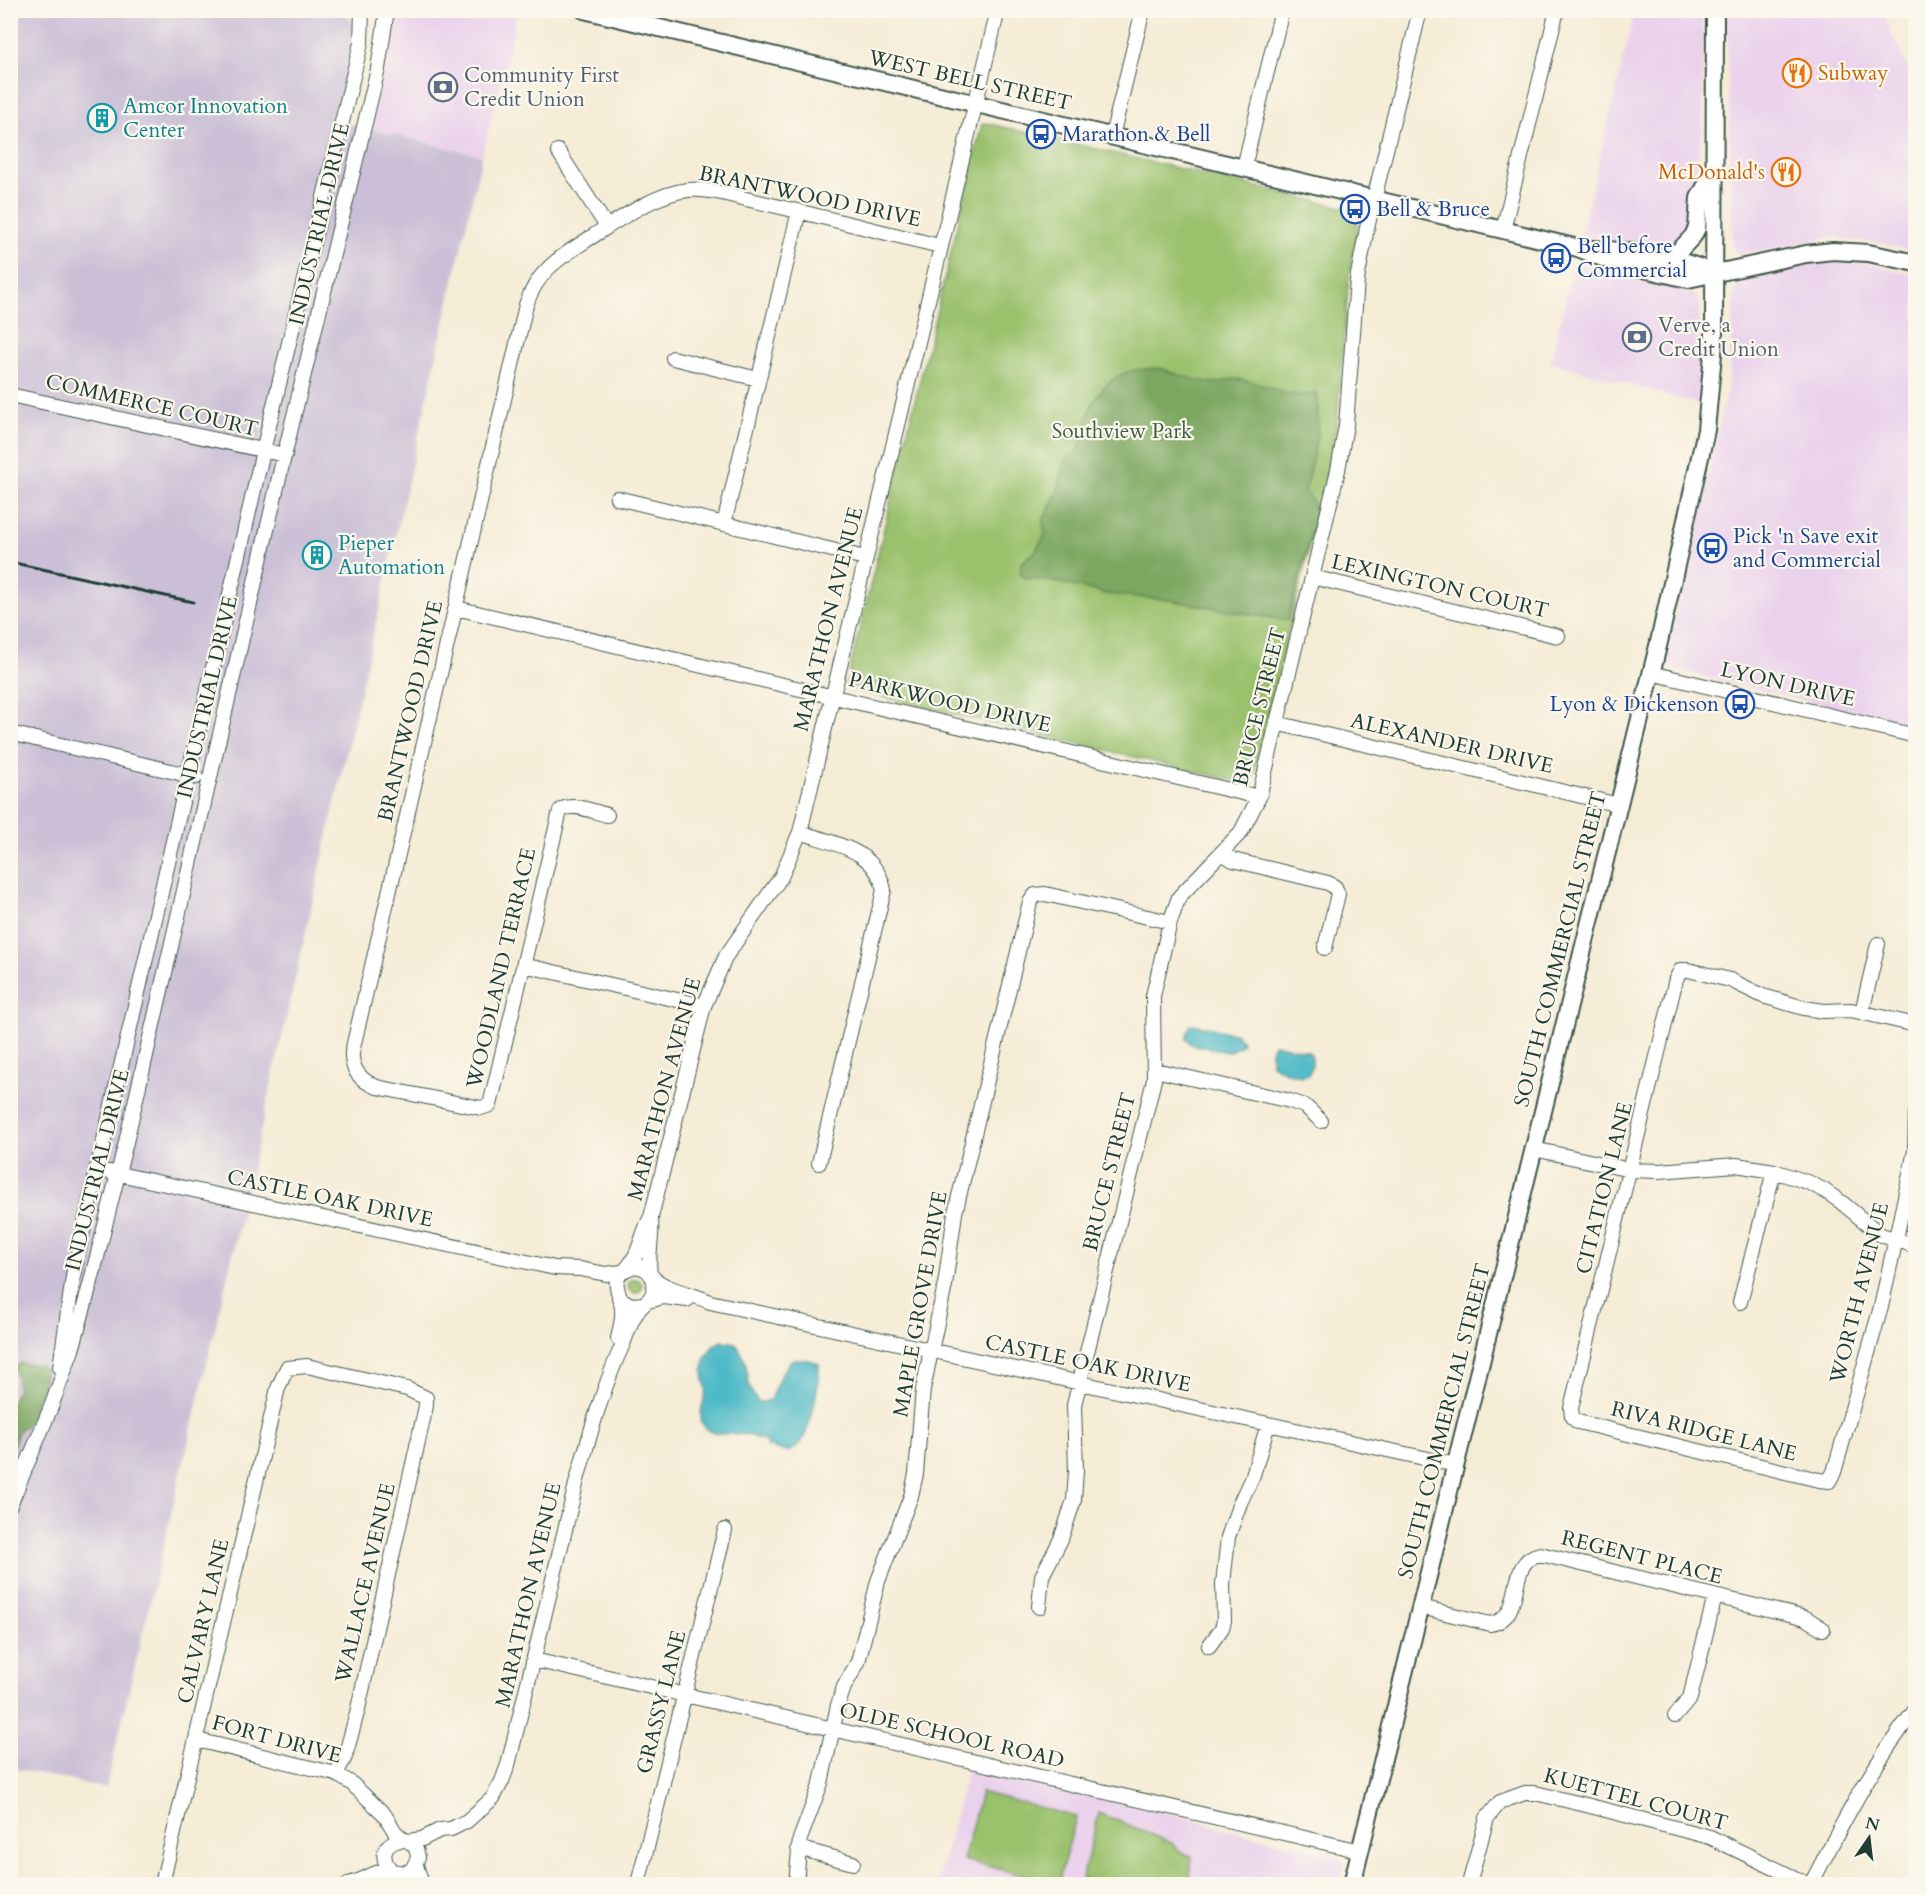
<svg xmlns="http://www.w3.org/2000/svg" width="1926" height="1895" font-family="Cardo,serif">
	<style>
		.built { fill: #ead1ec }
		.industrial { fill: #cabfd6 }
		.green { fill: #9ac16c; stroke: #5c7f50; stroke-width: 1.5 }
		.forest { fill: #7ba760; stroke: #4d724a; stroke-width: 1.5 }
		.water { fill: #4cb9c6; stroke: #367b7d; stroke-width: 1.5 }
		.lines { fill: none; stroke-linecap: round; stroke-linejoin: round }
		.minor-casing { stroke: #3f574c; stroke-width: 16 }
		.major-casing { stroke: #3f574c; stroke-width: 20 }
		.minor { stroke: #fff; stroke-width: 14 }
		.major { stroke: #fff; stroke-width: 16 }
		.rail { stroke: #1f3d34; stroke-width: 3 }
		.labels { text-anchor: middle; stroke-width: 4.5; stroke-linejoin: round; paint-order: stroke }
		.food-label { font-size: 21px; fill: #c56008; stroke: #fbf7ec; text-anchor: start }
		.service-label { font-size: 21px; fill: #4e5e75; stroke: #fbf7ec; text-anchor: start }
		.street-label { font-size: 21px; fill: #1f3d34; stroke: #fbf7ec }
		.culture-label { font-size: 21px; fill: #0d838f; stroke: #fbf7ec; text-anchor: start }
		.transit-label { font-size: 21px; fill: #164399; stroke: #fbf7ec; text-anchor: start }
		.park-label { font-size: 21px; fill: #3e5e42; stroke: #fbf7ec }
	</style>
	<rect width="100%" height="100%" fill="#fbf7ec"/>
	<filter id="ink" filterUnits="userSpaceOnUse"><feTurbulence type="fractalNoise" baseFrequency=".0167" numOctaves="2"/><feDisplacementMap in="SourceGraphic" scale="12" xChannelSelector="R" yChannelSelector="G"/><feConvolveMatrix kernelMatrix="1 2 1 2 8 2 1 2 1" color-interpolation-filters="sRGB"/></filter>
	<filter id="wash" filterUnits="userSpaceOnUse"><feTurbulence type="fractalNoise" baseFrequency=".008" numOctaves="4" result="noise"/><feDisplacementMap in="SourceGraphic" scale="24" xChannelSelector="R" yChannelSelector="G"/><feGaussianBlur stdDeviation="1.35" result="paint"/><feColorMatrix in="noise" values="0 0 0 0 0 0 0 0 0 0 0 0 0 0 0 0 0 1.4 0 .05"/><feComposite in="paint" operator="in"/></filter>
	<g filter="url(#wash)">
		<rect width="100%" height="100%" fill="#f5ecd6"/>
		<path class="built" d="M399,11H518L482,156L371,129L394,22Z
			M1635,11H1703V129L1696,166L1694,225L1671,250L1643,249L1581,235Z
			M1726,11H1883L1892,35L1915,83V251L1877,243L1845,240L1840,237L1826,238L1744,254L1736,253L1733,249Z
			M1575,261L1685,289L1696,296L1699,302L1698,404L1550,362Z
			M1847,262L1865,263L1915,275V727L1678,670L1667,666L1665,661L1728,388L1735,288L1746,280L1786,268L1808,264Z
			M968,1767L1197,1820L1223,1829L1335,1855L1343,1861L1345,1865L1340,1884H937Z"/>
		<path class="industrial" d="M11,11H343L354,23V44L337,121L482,156L229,1270L106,1788L11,1768Z"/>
		<path class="green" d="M986,123L1355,210L1360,212L1349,276L1337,422L1330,462L1254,773C1252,780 1251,782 1243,783L853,690L846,685L982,124Z
			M628 1286a7 7 0 1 1 14 0a7 7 0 1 1-14 0Z
			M981,1792L1076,1817L1058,1884L963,1860Z
			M1099,1813L1172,1843C1177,1851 1184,1854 1192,1856L1190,1876L1194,1884H1099L1082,1879Z"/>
		<path class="forest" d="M1158,368C1176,373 1196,382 1216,383C1222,384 1227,379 1233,379C1263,379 1288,403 1318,393V433L1305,491L1313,503L1316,514L1288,620H1283L1169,600L1107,594L1062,583L1026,578L1020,574L1021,563L1035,552L1045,535L1043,521L1057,493L1065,460L1079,450C1087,419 1091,387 1125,373C1134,369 1147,369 1158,368Z
			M20,1363L39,1365L45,1370L44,1381L29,1423L18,1431L11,1454V1401L18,1390L17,1378L14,1368Z"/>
		<path class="water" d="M1194,1024L1236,1034L1242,1041L1241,1045L1228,1052L1191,1044L1186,1038L1190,1026Z
			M1274,1044L1307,1051C1315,1056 1312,1067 1308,1075C1296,1078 1282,1071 1272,1064L1271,1051Z
			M722,1341L735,1343C738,1347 741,1351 743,1356C751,1373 743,1383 758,1402H764L770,1400L781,1374L791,1360H810L819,1364C819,1383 811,1445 790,1451C782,1453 776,1447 767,1447L765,1441C757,1438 750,1435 742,1434C733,1433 719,1436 710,1431C692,1421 706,1401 706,1388C706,1387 704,1381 704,1379C701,1364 707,1347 722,1341Z"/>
	</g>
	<g filter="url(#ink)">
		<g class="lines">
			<g class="minor-casing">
				<path id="minor" d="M1112,136L1143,10
					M558,151L607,227
					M1244,167L1282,10
					M1503,230L1557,10
					M673,358L758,379
					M10,395L285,455
					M617,498L865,558
					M724,524L799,211
					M1312,577L1558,636
					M456,608L1259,797
					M1651,673L1916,736
					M1276,723L1619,805
					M10,733L196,777
					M607,815C594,812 570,801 560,811L490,1105L481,1108L377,1087C361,1081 351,1070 352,1052L526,305C538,269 561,257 590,238C617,221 656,193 688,190C711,188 736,197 759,202C820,216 880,232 940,246
					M800,832C834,844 876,849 884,890L819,1163
					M1222,853L1233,860L1328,883L1335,887L1338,894L1325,948
					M523,965L704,1006
					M1862,1012L1878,944
					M1916,1025L1851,1010L1824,1011L1804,1008L1763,996L1730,980L1688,970H1681L1676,979L1571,1408L1572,1417L1578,1422L1819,1480L1829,1481L1834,1472L1881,1307L1915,1151L1916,1113
					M1155,1070L1290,1101L1305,1106L1321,1121
					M1534,1149L1630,1170L1659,1171L1736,1165L1774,1171L1810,1183L1825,1191L1841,1202L1881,1235L1916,1246
					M96,1169L555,1268L580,1269L606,1274L622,1272
					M625,1270C640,1256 641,1234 651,1217L704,1006L726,956L781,877L800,832L998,10
					M650,1274C647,1255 653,1238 651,1219
					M652,1277C668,1291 691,1293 710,1302L1456,1465
					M648,1301L664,1297L687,1300
					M1740,1302L1774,1171
					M618,1338C620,1329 623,1319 622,1310C622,1295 607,1279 627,1269C649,1258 666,1288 644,1304L631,1305L619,1298
					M60,1367L74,1270L263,451L361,43L362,10
					M10,1505L51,1407L72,1350L90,1285L126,1142L282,465L378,69L387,10
					M1039,1607L1042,1576L1061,1539L1074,1500L1076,1471L1074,1405L1154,1080L1153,996L1170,922L1179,897L1241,832L1259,797L1338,470L1346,425L1357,280L1367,228L1420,10
					M1421,1607L1490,1624C1528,1618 1504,1561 1540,1554L1806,1618L1823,1629
					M1209,1646L1222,1628L1224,1621L1223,1584L1228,1537L1240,1503L1253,1475L1268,1424
					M534,1660L1361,1851
					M1675,1716L1690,1698L1715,1596
					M197,1740L336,1774L351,1783L384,1814L395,1832L403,1839
					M408,1841L422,1839L440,1830L451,1829L467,1821L493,1798L502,1781L508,1765L519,1720L577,1480C590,1434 603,1387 623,1344C629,1329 632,1315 644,1304
					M798,1848L853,1863
					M416,1865L422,1884
					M162,1884L278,1388L287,1368L307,1366L407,1389L426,1398V1406L357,1713L345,1757L336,1774
					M348,1884C362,1882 371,1873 384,1871C395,1869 401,1876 412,1870L418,1858C416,1824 367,1844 391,1870
					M638,1884L725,1530
					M796,1884L800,1839L821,1783L838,1705L844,1687L858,1662L878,1581L911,1496L916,1474L923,1389L945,1285L955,1213L1030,902L1035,895L1045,894L1170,922
					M1469,1884L1487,1818L1500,1802L1525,1793H1535L1586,1805L1710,1837L1807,1884
					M1811,1884C1842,1824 1873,1763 1916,1709"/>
			</g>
			<g class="major-casing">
				<path id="major" d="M584,10L1578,248L1613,262L1688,279L1806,254L1833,251L1868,253L1916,263
					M1592,249C1633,251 1677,257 1714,273
					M1661,258L1679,251L1693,236L1697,228L1699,198L1713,173
					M1352,1884L1659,642L1706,430L1714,343L1715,10"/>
			</g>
			<use href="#minor" class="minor"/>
			<use href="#major" class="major"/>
			<path class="rail" d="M10,562L193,602"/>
		</g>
	</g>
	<defs>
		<g id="restaurant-ring" transform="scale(1.5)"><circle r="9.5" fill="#fbf7ec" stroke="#e8710a" stroke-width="1.5"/><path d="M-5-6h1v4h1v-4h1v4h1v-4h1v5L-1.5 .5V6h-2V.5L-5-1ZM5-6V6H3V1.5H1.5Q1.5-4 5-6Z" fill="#e8710a"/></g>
		<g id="bank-ring" transform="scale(1.5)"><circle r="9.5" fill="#fbf7ec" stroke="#5c6f8a" stroke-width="1.5"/><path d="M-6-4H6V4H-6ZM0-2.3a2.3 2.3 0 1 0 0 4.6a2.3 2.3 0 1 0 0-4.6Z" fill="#5c6f8a"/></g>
		<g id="building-ring" transform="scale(1.5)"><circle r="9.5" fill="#fbf7ec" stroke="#0f9aa8" stroke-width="1.5"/><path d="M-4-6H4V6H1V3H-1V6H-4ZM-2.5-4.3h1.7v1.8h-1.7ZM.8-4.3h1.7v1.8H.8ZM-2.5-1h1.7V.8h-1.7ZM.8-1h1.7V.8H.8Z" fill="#0f9aa8"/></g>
		<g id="bus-ring" transform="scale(1.5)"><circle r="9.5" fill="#fbf7ec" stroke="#1a4fb4" stroke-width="1.5"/><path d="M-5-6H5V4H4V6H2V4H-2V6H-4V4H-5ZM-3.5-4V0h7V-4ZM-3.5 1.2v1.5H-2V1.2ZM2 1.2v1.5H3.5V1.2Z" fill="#1a4fb4"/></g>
	</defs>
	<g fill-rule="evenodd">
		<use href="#restaurant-ring" x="1797" y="73"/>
		<use href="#bank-ring" x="443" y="87"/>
		<use href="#building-ring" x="102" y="118"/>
		<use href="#bus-ring" x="1041" y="134"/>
		<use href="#restaurant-ring" x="1786" y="172"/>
		<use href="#bus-ring" x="1355" y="209"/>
		<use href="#bus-ring" x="1556" y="258"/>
		<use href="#bank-ring" x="1637" y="337"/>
		<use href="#bus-ring" x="1712" y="548"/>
		<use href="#building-ring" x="317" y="555"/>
		<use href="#bus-ring" x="1740" y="704"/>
	</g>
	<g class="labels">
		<g class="food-label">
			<text x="1818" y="80">Subway</text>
			<text x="1765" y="179" text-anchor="end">McDonald's</text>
		</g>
		<g class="service-label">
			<text x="464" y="82">Community First<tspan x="464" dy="24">Credit Union</tspan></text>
			<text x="1658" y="332">Verve, a<tspan x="1658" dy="24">Credit Union</tspan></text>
		</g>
		<g class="street-label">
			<text transform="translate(970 80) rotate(13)" y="7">WEST BELL STREET</text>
			<text transform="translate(810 196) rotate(12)" y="7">BRANTWOOD DRIVE</text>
			<text transform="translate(319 224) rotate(-77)" y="7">INDUSTRIAL DRIVE</text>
			<text transform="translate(152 405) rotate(13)" y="7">COMMERCE COURT</text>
			<text transform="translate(1440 586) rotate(13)" y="7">LEXINGTON COURT</text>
			<text transform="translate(828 619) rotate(-76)" y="7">MARATHON AVENUE</text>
			<text transform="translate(1788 684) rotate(13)" y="7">LYON DRIVE</text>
			<text transform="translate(207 697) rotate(-77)" y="7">INDUSTRIAL DRIVE</text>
			<text transform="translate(950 702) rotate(13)" y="7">PARKWOOD DRIVE</text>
			<text transform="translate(1259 707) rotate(-76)" y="7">BRUCE STREET</text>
			<text transform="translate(410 711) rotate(-77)" y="7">BRANTWOOD DRIVE</text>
			<text transform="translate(1452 743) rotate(13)" y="7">ALEXANDER DRIVE</text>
			<text transform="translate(1560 949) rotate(-76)" y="7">SOUTH COMMERCIAL STREET</text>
			<text transform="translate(501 968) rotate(-77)" y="7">WOODLAND TERRACE</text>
			<text transform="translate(664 1089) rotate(-75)" y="7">MARATHON AVENUE</text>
			<text transform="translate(97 1170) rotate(-76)" y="7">INDUSTRIAL DRIVE</text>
			<text transform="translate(1109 1172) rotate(-76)" y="7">BRUCE STREET</text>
			<text transform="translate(1604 1188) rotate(-76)" y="7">CITATION LANE</text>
			<text transform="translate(330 1198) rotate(12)" y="7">CASTLE OAK DRIVE</text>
			<text transform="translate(1859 1293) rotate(-76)" y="7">WORTH AVENUE</text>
			<text transform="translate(920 1304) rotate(-80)" y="7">MAPLE GROVE DRIVE</text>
			<text transform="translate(1088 1363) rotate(12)" y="7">CASTLE OAK DRIVE</text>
			<text transform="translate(1444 1421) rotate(-76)" y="7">SOUTH COMMERCIAL STREET</text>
			<text transform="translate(1704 1431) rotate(14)" y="7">RIVA RIDGE LANE</text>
			<text transform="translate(1642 1557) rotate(14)" y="7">REGENT PLACE</text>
			<text transform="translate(365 1583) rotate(-77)" y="7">WALLACE AVENUE</text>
			<text transform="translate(528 1595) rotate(-77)" y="7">MARATHON AVENUE</text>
			<text transform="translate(203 1621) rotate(-77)" y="7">CALVARY LANE</text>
			<text transform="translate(661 1702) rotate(-76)" y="7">GRASSY LANE</text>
			<text transform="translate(952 1735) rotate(13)" y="7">OLDE SCHOOL ROAD</text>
			<text transform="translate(277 1739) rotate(15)" y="7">FORT DRIVE</text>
			<text transform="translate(1636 1799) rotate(15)" y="7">KUETTEL COURT</text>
		</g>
		<g class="culture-label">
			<text x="123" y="113">Amcor Innovation<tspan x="123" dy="24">Center</tspan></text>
			<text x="338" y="550">Pieper<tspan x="338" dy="24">Automation</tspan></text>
		</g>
		<g class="transit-label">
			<text x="1062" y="141">Marathon &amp; Bell</text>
			<text x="1376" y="216">Bell &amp; Bruce</text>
			<text x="1577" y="253">Bell before<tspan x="1577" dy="24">Commercial</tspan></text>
			<text x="1733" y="543">Pick 'n Save exit<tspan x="1733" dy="24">and Commercial</tspan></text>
			<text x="1719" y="711" text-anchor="end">Lyon &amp; Dickenson</text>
		</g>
		<g class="park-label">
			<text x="1122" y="438">Southview Park</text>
		</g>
	</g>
	<rect width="1926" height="1895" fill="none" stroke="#fbf7ec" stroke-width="36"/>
	<g transform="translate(1869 1838) rotate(14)" stroke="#fbf7ec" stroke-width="4.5" paint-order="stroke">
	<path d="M0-4.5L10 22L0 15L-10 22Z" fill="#1f3d34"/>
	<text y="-9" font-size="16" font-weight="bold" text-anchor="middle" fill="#1f3d34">N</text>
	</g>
</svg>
